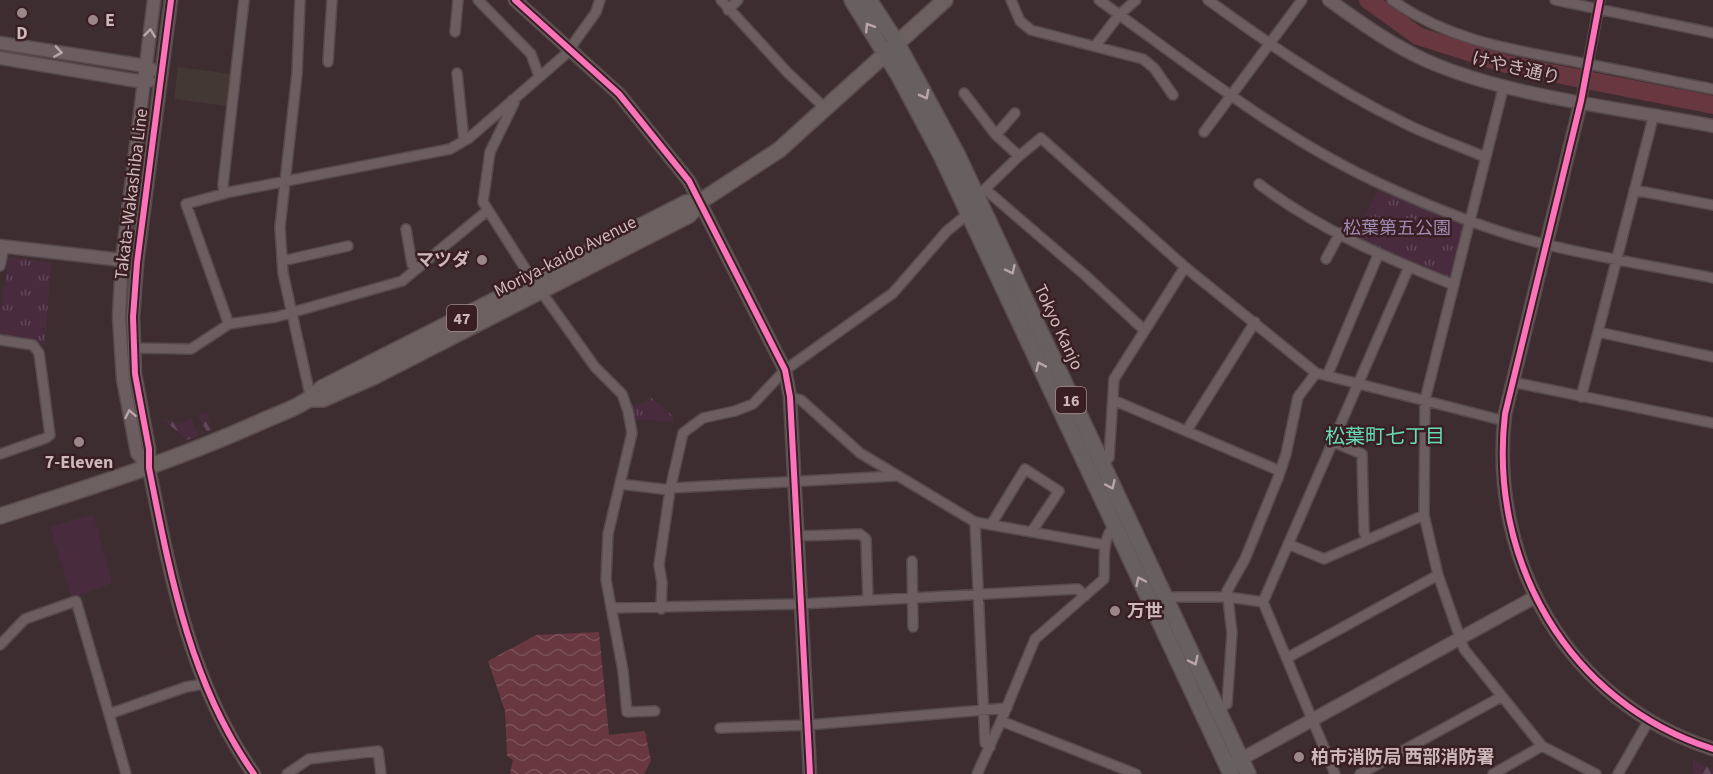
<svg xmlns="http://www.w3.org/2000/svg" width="1713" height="774" font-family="'Source Sans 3','Noto Sans JP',sans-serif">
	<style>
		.medical { fill: #433833 }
		.grass { fill: url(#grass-tufts) }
		.forest { fill: url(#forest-firs) }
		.garden { fill: #482c3e }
		.water { fill: url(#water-waves) }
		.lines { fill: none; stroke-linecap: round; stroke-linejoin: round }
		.river { stroke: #68373f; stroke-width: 18 }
		.minor-casing { stroke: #564a4c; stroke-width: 12 }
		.tertiary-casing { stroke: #564a4c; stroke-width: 15 }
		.primary-casing { stroke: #5a4b4d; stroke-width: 18 }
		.trunk-casing { stroke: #594a4c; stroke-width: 18 }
		.minor { stroke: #6b5d60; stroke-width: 9 }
		.tertiary { stroke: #6b5d60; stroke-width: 12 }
		.primary { stroke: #6c6061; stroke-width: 15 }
		.trunk { stroke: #685f60; stroke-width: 15 }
		.cycleway-casing { stroke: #391f23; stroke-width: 10 }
		.cycleway { stroke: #fb73b8; stroke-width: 6 }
		.oneway { stroke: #b9a6a9 }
		.poi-dot { fill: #9b878a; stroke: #391f23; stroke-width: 2 }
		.labels { text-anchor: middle; stroke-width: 5; stroke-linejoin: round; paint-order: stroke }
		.shield { fill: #391f23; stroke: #a18a8d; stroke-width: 1.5 }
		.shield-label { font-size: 16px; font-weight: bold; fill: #cdb8bb }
		.poi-label { font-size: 18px; font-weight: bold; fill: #cdb8bb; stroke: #391f23; text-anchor: start }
		.street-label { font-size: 18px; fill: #cdb8bb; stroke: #391f23 }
		.park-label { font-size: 18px; fill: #9e8bb3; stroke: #391f23 }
		.neighbourhood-label { font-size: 20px; fill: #64dcb7; stroke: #391f23 }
	</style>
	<defs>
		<pattern id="grass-tufts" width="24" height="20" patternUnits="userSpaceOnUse" patternTransform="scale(1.5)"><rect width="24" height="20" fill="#482c3e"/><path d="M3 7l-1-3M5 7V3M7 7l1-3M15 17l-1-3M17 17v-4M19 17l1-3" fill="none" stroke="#614858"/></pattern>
		<pattern id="forest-firs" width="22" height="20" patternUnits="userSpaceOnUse" patternTransform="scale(1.5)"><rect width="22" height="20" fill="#482c3e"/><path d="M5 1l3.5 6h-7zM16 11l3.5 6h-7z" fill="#614858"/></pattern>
		<pattern id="water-waves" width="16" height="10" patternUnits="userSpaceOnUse" patternTransform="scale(1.5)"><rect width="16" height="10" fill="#68373f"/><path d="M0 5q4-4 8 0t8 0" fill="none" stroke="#7c5259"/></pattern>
	</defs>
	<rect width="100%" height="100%" fill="#3e2d30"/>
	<path class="medical" d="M178,67L231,74L227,106L174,99Z"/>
	<path class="grass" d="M1379,190L1460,222L1463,227L1450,275L1446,278L1376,251L1353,236Z
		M9,257L51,263L45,344L0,338V313Z
		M650,397L673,416V422L634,419L632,406L645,402Z"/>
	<path class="forest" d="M207,412L211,430L207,432L198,415Z
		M191,418L198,436L187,440L163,419L179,424Z
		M1693,760L1713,770V774H1693Z"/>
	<path class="garden" d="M93,514L112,583L72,598L50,527Z"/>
	<path class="water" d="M599,632L609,735L645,731L651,761L644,774H510L513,760L507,756L505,711L488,661L536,635Z"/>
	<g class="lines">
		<path class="river" d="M1368,0L1418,36L1506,64L1713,105"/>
		<g class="minor-casing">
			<path id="minor" d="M300,0L297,74L280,227L283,273L311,399
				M478,0L531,54L539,76
				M721,0L787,72L826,109
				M1011,0L1020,21L1031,30L1143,59L1154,68L1173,95
				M1099,0C1191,66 1281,139 1385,186C1436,209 1492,232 1548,245C1602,258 1658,267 1713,278
				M1208,0C1269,44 1332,88 1400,121C1427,135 1457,145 1485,157
				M1392,0C1449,41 1514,50 1582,63C1626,71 1669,81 1713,89
				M1555,0L1713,33
				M728,10L738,0
				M455,32L458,0
				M1096,45L1119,15L1136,0
				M328,62L332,0
				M457,73L464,141
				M1504,85L1425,400L1424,515L1438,575L1464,649L1542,746L1596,774
				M964,93L996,135L1019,156L1041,138L1185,267L1316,373L1505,421
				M512,100L514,103L490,152L483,202L533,281
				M1581,101L1600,0
				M1654,114L1598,332L1713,357
				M1204,132L1302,0
				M996,135L1015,113
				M1259,184C1318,229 1386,258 1454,285
				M986,190L1086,276L1143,329
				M1634,190L1713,205
				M224,193L223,185L244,0
				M981,193L1019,156
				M406,229L412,264L417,269
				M1326,259L1340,233
				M282,261L348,246
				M0,266L4,247
				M540,290L595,367L622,394L628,411L632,433L608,534L606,580L623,671L627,712L655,711
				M228,322L186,204L230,192L450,149L469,138L566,54L596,12L600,0
				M0,340L33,345L39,353L50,435L46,438L0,454
				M134,348L191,349L229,324L276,317L402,281L487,211
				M1327,376L1378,255
				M1512,382L1713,423
				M790,397L801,400L860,453L975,522L1105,545
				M1581,397L1598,332
				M1113,400L1280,471
				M1187,430L1255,322
				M1333,442L1362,454L1364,532L1367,540
				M1100,463L1109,458L1114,379L1185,267
				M620,484L670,490
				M671,488L896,476
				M975,522L985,743L990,747
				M992,523L1025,469L1059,491L1032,531
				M1115,525C1101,538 1105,562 1104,579L1035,639L1001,721L1136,774
				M797,536L860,534L866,539L868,599
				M1288,544L1324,559L1424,515
				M912,561L913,627
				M1164,597H1228L1263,602
				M611,608L800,604L1078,589L1085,596
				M661,609L662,583L659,565L670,490L683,433L703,418L735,411L753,404L785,370L893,293L947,231L969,213
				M0,645L25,619L76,601L109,714
				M1287,658L1438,575
				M1217,709L1227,704L1232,633L1227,591L1245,559L1278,478L1286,454L1298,397L1316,373
				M720,728L808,725L1007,708
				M126,774L109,714L186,687L204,684
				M287,774L309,759L378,751L381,774
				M977,774L1001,721
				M1335,774L1263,602L1409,267
				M1360,774L1501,697
				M1493,774L1542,746
				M1618,774L1649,720"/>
		</g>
		<g class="tertiary-casing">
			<path id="tertiary" d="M171,0L137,263L133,317L135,374L149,449V468C170,574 190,684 254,774
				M515,0L619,94L689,181L785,370L790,397L810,774
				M1329,0C1360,22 1390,44 1425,60C1507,97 1623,108 1713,126
				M0,43L146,66L152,70
				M0,58L144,82L149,81
				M1581,101L1505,414C1488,561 1568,703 1713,749
				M0,246L122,260
				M149,468L137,453L123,379L119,317L122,260L154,0
				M1234,763L1535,597"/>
		</g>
		<g class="primary-casing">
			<path id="primary" d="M311,399H323L373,377L689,215L701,201
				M0,516C87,488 174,461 258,423C280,413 305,406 322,388L686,203L701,201L779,150L945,0"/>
		</g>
		<g class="trunk-casing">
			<path id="trunk" d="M852,0L899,76L941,155L1231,774
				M869,0L897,43L957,154L1248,774"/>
		</g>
		<use href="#minor" class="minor"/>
		<use href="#tertiary" class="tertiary"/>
		<use href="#primary" class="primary"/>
		<use href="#trunk" class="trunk"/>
		<g class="cycleway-casing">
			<path id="cycleway" d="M171,0L137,263L133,317L135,374L149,449V468C170,574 190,684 254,774
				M515,0L619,94L689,181L785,370L790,397L810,774
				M1600,0L1581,101L1505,414C1488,561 1568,703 1713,749"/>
		</g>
		<use href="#cycleway" class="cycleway"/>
	</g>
	<defs><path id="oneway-chevron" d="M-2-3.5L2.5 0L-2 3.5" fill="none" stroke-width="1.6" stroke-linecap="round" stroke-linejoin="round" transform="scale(1.5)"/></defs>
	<g class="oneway">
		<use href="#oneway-chevron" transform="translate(869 27) rotate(-122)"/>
		<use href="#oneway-chevron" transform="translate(150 33) rotate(-83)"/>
		<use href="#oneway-chevron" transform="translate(58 52) rotate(9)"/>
		<use href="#oneway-chevron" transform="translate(925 95) rotate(62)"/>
		<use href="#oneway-chevron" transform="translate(1011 270) rotate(65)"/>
		<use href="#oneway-chevron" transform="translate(1040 366) rotate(-115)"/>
		<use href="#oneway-chevron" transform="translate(130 414) rotate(-101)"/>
		<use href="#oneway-chevron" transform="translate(1111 485) rotate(65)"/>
		<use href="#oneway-chevron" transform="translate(1140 581) rotate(-115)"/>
		<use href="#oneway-chevron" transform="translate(1194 661) rotate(64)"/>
	</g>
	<g class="poi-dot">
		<circle cx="22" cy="13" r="6"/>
		<circle cx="93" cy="20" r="6"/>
		<circle cx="482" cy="260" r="6"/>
		<circle cx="79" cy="442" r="6"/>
		<circle cx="1115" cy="611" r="6"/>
		<circle cx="1299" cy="757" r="6"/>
	</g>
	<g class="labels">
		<g class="shield">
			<rect x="447" y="305" width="30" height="26" rx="4.5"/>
			<rect x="1056" y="387" width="30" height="26" rx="4.5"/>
		</g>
		<g class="shield-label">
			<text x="462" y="324">47</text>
			<text x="1071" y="406">16</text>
		</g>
		<g class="poi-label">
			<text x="105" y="26">E</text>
			<text x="22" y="39" text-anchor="middle">D</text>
			<text x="470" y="266" text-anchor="end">マツダ</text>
			<text x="79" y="468" text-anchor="middle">7-Eleven</text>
			<text x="1127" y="617">万世</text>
			<text x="1311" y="763">柏市消防局 西部消防署</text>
		</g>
		<g class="street-label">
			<text transform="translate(1516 68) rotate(13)" y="6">けやき通り</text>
			<text transform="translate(131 194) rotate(-83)" y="6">Takata-Wakashiba Line</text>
			<text transform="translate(565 256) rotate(-27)" y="6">Moriya-kaido Avenue</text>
			<text transform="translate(1059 327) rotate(65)" y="6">Tokyo Kanjo</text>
		</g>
		<g class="park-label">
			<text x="1397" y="234">松葉第五公園</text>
		</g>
		<g class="neighbourhood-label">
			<text x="1385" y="443">松葉町七丁目</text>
		</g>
	</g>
</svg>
